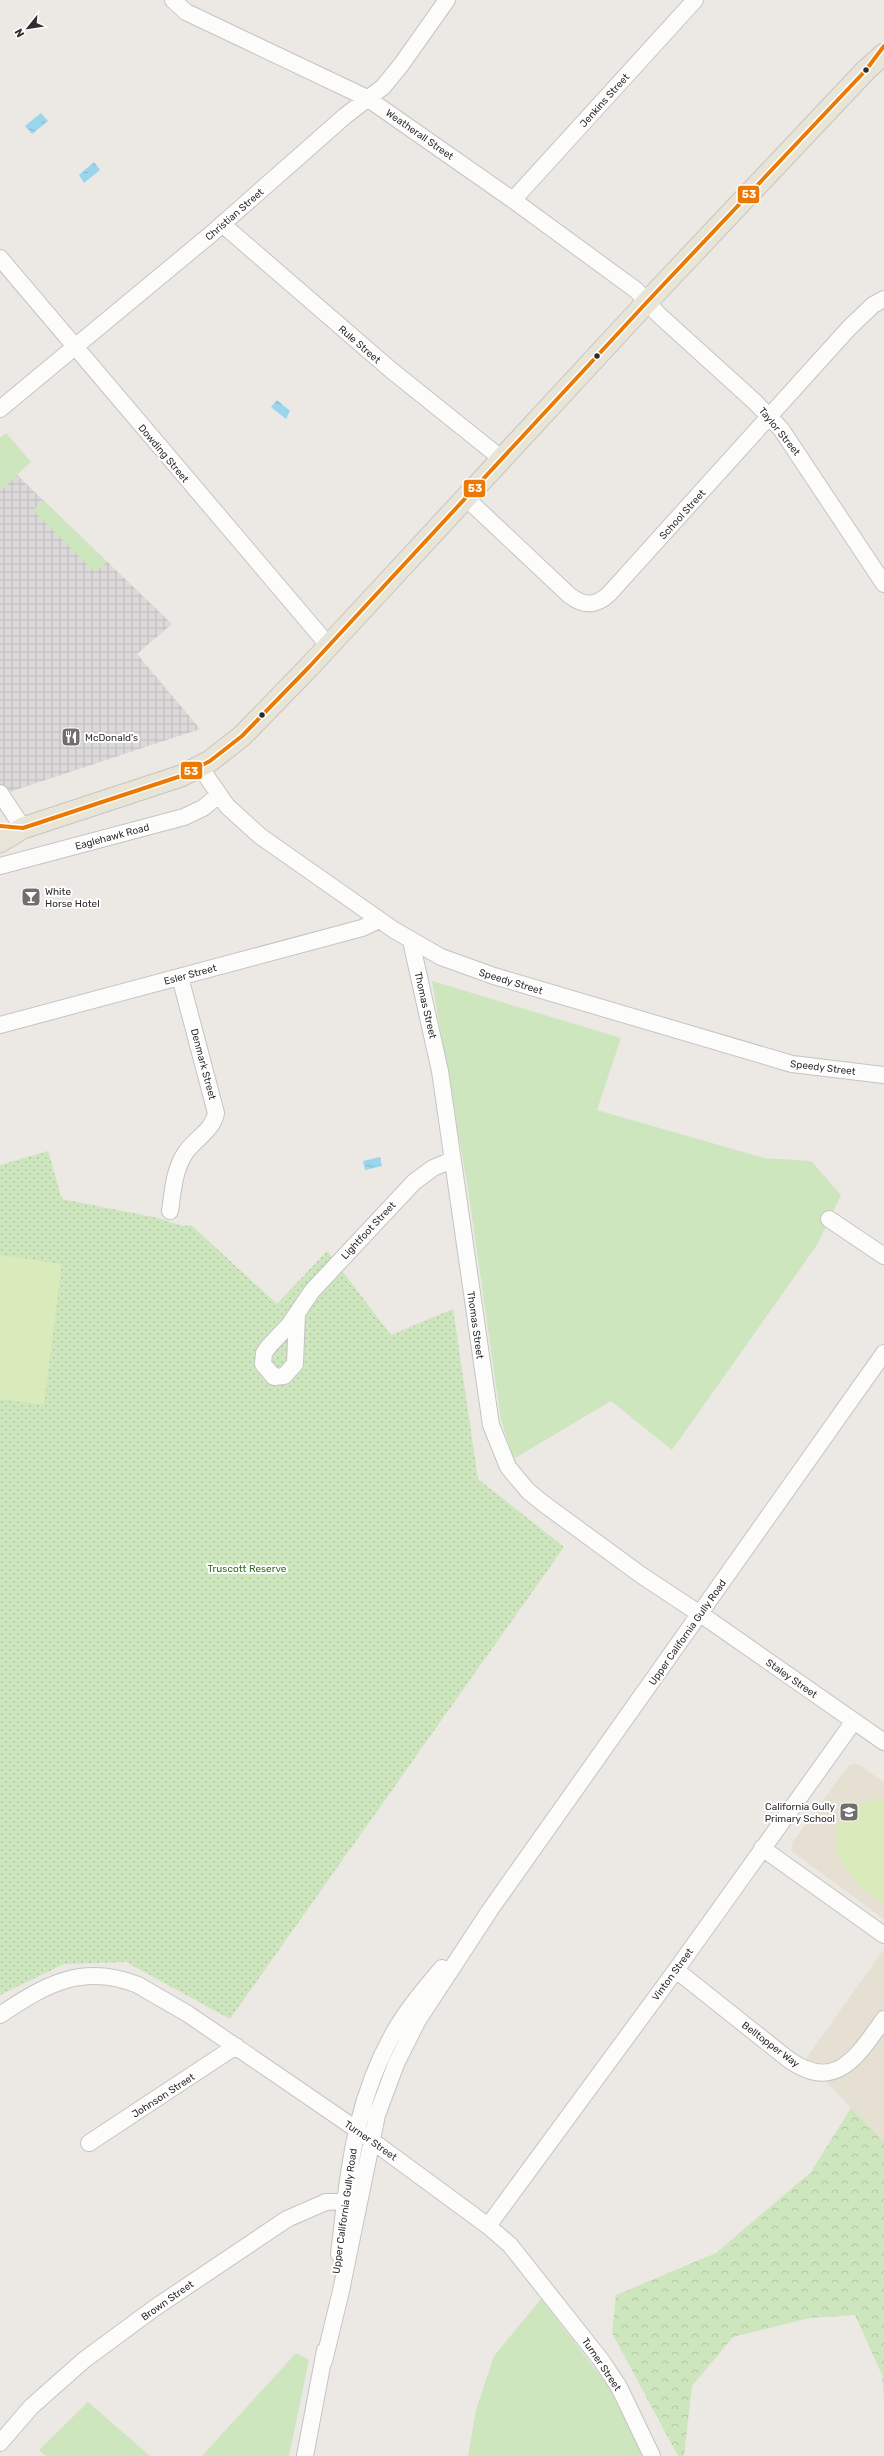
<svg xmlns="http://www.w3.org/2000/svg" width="884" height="2456" font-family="Rubik,sans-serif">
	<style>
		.industrial { fill: url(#industrial-grid) }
		.education { fill: #e6e0d3 }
		.grass { fill: #cee6be }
		.forest { fill: url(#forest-crowns) }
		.park { fill: url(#park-dots) }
		.pitch { fill: #d9eabb }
		.water { fill: url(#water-ripples) }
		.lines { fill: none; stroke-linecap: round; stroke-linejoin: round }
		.minor-casing { stroke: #c5c4c5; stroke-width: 18 }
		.major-casing { stroke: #c6c5c4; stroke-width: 23 }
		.minor { stroke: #fcfcfb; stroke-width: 16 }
		.major { stroke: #e8e4d6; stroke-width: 21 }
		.bus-1-casing { stroke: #fff; stroke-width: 7 }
		.bus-1 { stroke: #ea7a05; stroke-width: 4 }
		.bus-dot { fill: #2e2e2e; stroke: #fff; stroke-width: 1.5 }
		.labels { text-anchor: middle; stroke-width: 4; stroke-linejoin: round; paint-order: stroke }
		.street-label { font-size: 10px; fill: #2e2e2e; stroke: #fff }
		.poi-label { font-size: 10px; fill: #2e2e2e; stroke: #fff; text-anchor: start }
		.park-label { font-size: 10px; fill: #2c6e1b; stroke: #fff }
		.line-badge { stroke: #fff; stroke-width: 1.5 }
		.badge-label { font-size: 11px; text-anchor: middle; font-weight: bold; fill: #fff }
	</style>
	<defs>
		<pattern id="industrial-grid" width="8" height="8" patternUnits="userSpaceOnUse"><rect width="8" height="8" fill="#dcd9db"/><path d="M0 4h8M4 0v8" fill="none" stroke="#bdbbbc"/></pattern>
		<pattern id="forest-crowns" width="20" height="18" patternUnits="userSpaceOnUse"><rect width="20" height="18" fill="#cee6be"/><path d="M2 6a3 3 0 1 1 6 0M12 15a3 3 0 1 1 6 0" fill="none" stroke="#b1c6a4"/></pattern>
		<pattern id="park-dots" width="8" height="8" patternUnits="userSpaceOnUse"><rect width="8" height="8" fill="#cee6be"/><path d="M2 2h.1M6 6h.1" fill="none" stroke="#b1c6a4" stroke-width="1.8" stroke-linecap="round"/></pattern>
		<pattern id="water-ripples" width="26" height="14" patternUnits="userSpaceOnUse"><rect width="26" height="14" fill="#99d6ec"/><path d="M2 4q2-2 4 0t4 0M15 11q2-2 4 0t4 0" fill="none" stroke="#84b8cb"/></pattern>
	</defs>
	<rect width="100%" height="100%" fill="#ece8e4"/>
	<path class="industrial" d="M17,475L172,624L137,654L200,729L0,795V491Z"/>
	<path class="education" d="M853,1764H858L884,1782V1919L791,1851L792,1843L848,1766Z
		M884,1949V2142L805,2060Z"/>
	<path class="grass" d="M6,433L31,462L0,491V438Z
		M44,501L107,562L95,572L33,510Z
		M432,981L621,1038L597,1110L764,1158L811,1161L841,1195L817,1245L672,1450L611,1401L515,1458L512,1454L501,1420L468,1189Z
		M541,2299L609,2387L644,2456H468L476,2410L494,2356Z
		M296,2353L309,2360L289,2456H202Z
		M88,2402L150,2456H46L39,2450Z"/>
	<path class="forest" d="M851,2108L884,2142V2399L882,2375L855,2315L810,2318L733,2337L692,2386L684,2456H678L612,2333L616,2295L716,2253L811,2172Z"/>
	<path class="park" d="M48,1151L62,1199L158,1218L183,1226L191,1225L277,1304L327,1251L391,1335L453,1309L478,1479L564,1547L230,2019L126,1962L64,1964L0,1995V1165Z"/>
	<path class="pitch" d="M0,1255L62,1264L44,1405L0,1399Z
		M884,1799V1904C868,1895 842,1870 838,1852C830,1819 854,1800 884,1799Z"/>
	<path class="water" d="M41,113L48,121L32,134L25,126Z
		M94,162L100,170L84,183L79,175Z
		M277,400L290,411L286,419L271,407Z
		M380,1157L382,1166L365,1170L363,1161Z"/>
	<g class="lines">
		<g class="minor-casing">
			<path id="minor" d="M173,0L186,12L367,98L513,200L636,290L659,315L755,402L781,429L884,584
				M513,200L695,0
				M222,224L391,370L502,459
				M0,258L329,646
				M0,409L210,235L345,116L383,87L401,65L447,0
				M466,498L569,595C583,606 595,607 609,594L849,328L873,305L884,299
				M200,767L227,806L260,836L394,930L441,957L494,976L792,1064L884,1075
				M0,793L23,828
				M0,866L184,817L203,808L219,795
				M411,941L440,1071L491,1425L508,1467L528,1491L544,1504L641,1575L712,1622L884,1742
				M0,1025L362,928L379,920
				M170,1211C173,1191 174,1169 186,1152C196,1138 213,1130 216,1113L180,977
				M829,1219L884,1256
				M297,1314L295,1364L284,1376L274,1377L263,1364L264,1353L269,1346L289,1325L312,1291L414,1182L433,1168L452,1160
				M762,1848L884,1935
				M676,1970L788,2059C836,2094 858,2055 884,2019
				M0,2015C46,1984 83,1963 138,1985L188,2014L356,2129L488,2226L510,2245L601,2360L619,2387L652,2456
				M89,2143L236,2046
				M488,2226L676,1970L854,1721
				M339,2254C349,2171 354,2097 399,2024C411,2004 427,1986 442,1968
				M324,2361L341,2291L377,2115L396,2064L418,2020L490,1910L884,1353
				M0,2443L31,2407L84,2360L156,2307L287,2219L326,2202L353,2200
				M305,2456L325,2350"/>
		</g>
		<g class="major-casing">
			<path id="major" d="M0,842L23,828L181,776L210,761L242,736L310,666L647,302L866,70L884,54"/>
		</g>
		<use href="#minor" class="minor"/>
		<use href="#major" class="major"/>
		<g class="bus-1-casing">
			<path id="bus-1" d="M0,826L23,828L181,776L210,761L242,736L310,666L647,302L866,70L884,46"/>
		</g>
		<use href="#bus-1" class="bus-1"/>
	</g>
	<defs>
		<g id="restaurant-square" transform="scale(1)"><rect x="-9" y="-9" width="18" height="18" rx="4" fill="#706f6e" stroke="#fff"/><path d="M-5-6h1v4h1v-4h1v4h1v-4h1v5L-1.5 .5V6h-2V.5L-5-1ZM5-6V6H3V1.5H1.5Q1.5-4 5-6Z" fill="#fff"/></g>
		<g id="bar-square" transform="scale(1)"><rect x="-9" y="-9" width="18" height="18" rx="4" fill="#706f6e" stroke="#fff"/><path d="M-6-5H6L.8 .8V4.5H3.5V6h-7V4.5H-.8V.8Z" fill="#fff"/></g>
		<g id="school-square" transform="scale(1)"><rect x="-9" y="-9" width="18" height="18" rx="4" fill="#706f6e" stroke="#fff"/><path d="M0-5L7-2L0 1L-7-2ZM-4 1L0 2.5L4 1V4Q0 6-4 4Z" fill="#fff"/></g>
	</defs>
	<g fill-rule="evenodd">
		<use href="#restaurant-square" x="71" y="737"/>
		<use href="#bar-square" x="31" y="897"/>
		<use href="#school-square" x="849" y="1812"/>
	</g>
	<g class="bus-dot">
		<circle cx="866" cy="70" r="3.5"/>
		<circle cx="597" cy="356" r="3.5"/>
		<circle cx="262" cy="715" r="3.5"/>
	</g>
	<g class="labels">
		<g class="street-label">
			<text transform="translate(604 100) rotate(-48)" y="4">Jenkins Street</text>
			<text transform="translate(420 134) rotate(35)" y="4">Weatherall Street</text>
			<text transform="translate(234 214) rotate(-41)" y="4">Christian Street</text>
			<text transform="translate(360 344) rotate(41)" y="4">Rule Street</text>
			<text transform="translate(780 431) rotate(51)" y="4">Taylor Street</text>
			<text transform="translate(164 453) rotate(50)" y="4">Dowding Street</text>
			<text transform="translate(682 514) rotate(-48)" y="4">School Street</text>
			<text transform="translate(112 836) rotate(-15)" y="4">Eaglehawk Road</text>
			<text transform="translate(190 974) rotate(-15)" y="4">Esler Street</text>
			<text transform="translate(511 981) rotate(17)" y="4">Speedy Street</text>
			<text transform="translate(426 1005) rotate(77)" y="4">Thomas Street</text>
			<text transform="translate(204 1064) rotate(75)" y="4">Denmark Street</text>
			<text transform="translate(823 1067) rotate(7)" y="4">Speedy Street</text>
			<text transform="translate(368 1230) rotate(-47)" y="4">Lightfoot Street</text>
			<text transform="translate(476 1325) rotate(82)" y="4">Thomas Street</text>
			<text transform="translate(687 1632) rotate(-55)" y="4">Upper California Gully Road</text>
			<text transform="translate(792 1678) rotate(35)" y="4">Staley Street</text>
			<text transform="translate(672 1974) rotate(-54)" y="4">Vinton Street</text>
			<text transform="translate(771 2044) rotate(37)" y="4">Belltopper Way</text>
			<text transform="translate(163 2095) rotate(-33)" y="4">Johnson Street</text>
			<text transform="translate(371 2140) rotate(35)" y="4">Turner Street</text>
			<text transform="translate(344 2211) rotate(-82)" y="4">Upper California Gully Road</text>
			<text transform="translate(167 2300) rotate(-35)" y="4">Brown Street</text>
			<text transform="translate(602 2364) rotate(56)" y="4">Turner Street</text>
		</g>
		<g class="poi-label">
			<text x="85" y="741">McDonald's</text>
			<text x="45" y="895">White<tspan x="45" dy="12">Horse Hotel</tspan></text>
			<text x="835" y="1810" text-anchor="end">California Gully<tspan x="835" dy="12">Primary School</tspan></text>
		</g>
		<g class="park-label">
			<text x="247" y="1572">Truscott Reserve</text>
		</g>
	</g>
	<g class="line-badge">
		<rect x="737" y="185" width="23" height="19" rx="4" fill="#ea7a05"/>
		<rect x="463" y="479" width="23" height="19" rx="4" fill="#ea7a05"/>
		<rect x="180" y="761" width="23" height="19" rx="4" fill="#ea7a05"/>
	</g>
	<g class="badge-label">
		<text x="749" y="198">53</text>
		<text x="475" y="492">53</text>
		<text x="191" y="775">53</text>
	</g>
	<g transform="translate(28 28) rotate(240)" stroke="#ffffff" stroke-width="3" paint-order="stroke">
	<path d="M0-3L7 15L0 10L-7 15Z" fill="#2e2e2e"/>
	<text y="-6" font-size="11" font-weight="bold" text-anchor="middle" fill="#2e2e2e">N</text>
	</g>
</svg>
